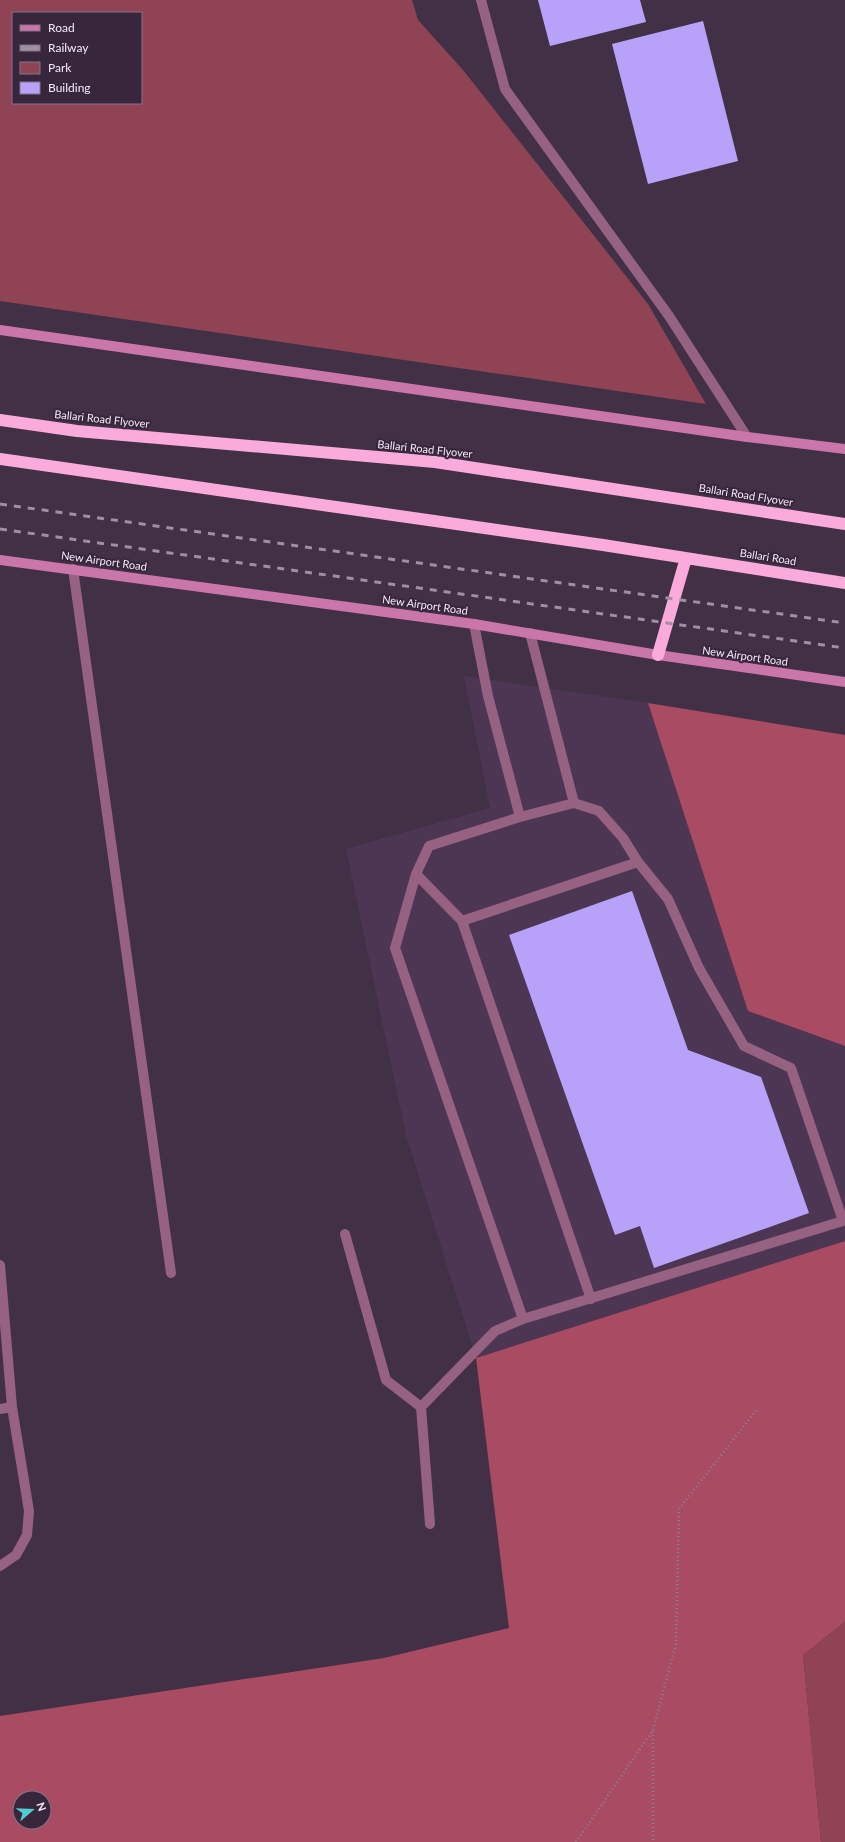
<svg xmlns="http://www.w3.org/2000/svg" width="845" height="1842" font-family="Lato,sans-serif">
	<style>
		.built { fill: #4d3653 }
		.green { fill: #904355; fill-rule: evenodd }
		.forest { fill: #a94b62; fill-rule: evenodd }
		.building { fill: #b8a2f9 }
		.lines { fill: none; stroke-linecap: round; stroke-linejoin: round }
		.path { stroke: #8f8093; stroke-width: 2.5; stroke-dasharray: 1 3; stroke-linecap: butt }
		.lane { stroke: #976182; stroke-width: 10 }
		.street { stroke: #976182; stroke-width: 10 }
		.secondary { stroke: #cb76ab; stroke-width: 10 }
		.highway { stroke: #faabdb; stroke-width: 12 }
		.rail { stroke: #9e8fa2; stroke-width: 3; stroke-dasharray: 7 7; stroke-linecap: butt }
		.labels { text-anchor: middle; stroke-width: 4; stroke-linejoin: round; paint-order: stroke }
		.street-label { font-size: 11px; fill: #f5e9f8; stroke: #38263d }
	</style>
	<rect width="100%" height="100%" fill="#423047"/>
	<path class="built" d="M464,676L648,703L748,1011L845,1046V1241L476,1358L406,1135L346,849L490,808Z"/>
	<path class="green" d="M0,0H412L418,20L463,70L648,304L706,404L0,301ZM13,13H141V103H13Z
		M845,1622V1842H821L803,1655Z"/>
	<path class="forest" d="M648,703L845,735V1046L748,1011Z
		M845,1241V1622L803,1655L821,1842H0V1716L384,1658L509,1628L476,1358ZM20,1798H44V1822H20Z"/>
	<path class="building" d="M538,0H640L646,22L550,46Z
		M703,21L738,161L648,184L612,44Z
		M632,891L688,1050L761,1077L809,1213L654,1268L640,1226L615,1235L509,935Z"/>
	<g class="lines">
		<path class="path" d="M653,1731V1842
			M576,1842L653,1730L676,1643L679,1509L758,1408"/>
		<path class="lane" d="M481,0L505,89L669,316L747,437
			M474,624L488,696L520,817
			M530,633L574,803
			M416,874L462,921L591,1299
			M462,921L638,862
			M345,1234L386,1380L421,1407
			M430,1524L421,1407L495,1331L523,1319L843,1221L791,1068L744,1046L699,968L668,899L638,862L623,838L599,811L574,803L520,817L429,846L416,874L395,948L523,1319"/>
		<path class="street" d="M73,569L171,1273
			M0,1265L12,1407L29,1511L27,1535L16,1555L0,1566
			M0,1409L12,1407"/>
		<path class="secondary" d="M0,330L747,437L845,449
			M0,560L474,624L658,655L845,682"/>
		<path class="highway" d="M0,420L77,431L435,462L845,524
			M0,459L603,545L845,583
			M658,655L686,558"/>
		<path class="rail" d="M0,504L845,623
			M0,529L845,648"/>
	</g>
	<g class="labels">
		<g class="street-label">
			<text transform="translate(102 419) rotate(6)" y="4">Ballari Road Flyover</text>
			<text transform="translate(425 449) rotate(6)" y="4">Ballari Road Flyover</text>
			<text transform="translate(746 495) rotate(9)" y="4">Ballari Road Flyover</text>
			<text transform="translate(768 557) rotate(9)" y="4">Ballari Road</text>
			<text transform="translate(104 561) rotate(8)" y="4">New Airport Road</text>
			<text transform="translate(425 605) rotate(8)" y="4">New Airport Road</text>
			<text transform="translate(745 656) rotate(8)" y="4">New Airport Road</text>
		</g>
	</g>
	<rect x="12" y="12" width="130" height="92" fill="#38263d" stroke="#847488"/>
	<rect x="20" y="25" width="20" height="6" fill="#cb76ab" stroke="#847488"/>
	<text x="48" y="32" font-size="12" fill="#f5e9f8">Road</text>
	<rect x="20" y="45" width="20" height="6" fill="#9e8fa2" stroke="#847488"/>
	<text x="48" y="52" font-size="12" fill="#f5e9f8">Railway</text>
	<rect x="20" y="62" width="20" height="12" fill="#904355" stroke="#847488"/>
	<text x="48" y="72" font-size="12" fill="#f5e9f8">Park</text>
	<rect x="20" y="82" width="20" height="12" fill="#b8a2f9" stroke="#847488"/>
	<text x="48" y="92" font-size="12" fill="#f5e9f8">Building</text>
	<g transform="translate(32 1810) rotate(71)"><circle r="19" fill="#38263d" stroke="#847488"/>
	<path d="M0-3L7 15L0 10L-7 15Z" fill="#51ccd1"/>
	<text y="-6" font-size="11" font-weight="bold" text-anchor="middle" fill="#f5e9f8">N</text>
	</g>
</svg>
